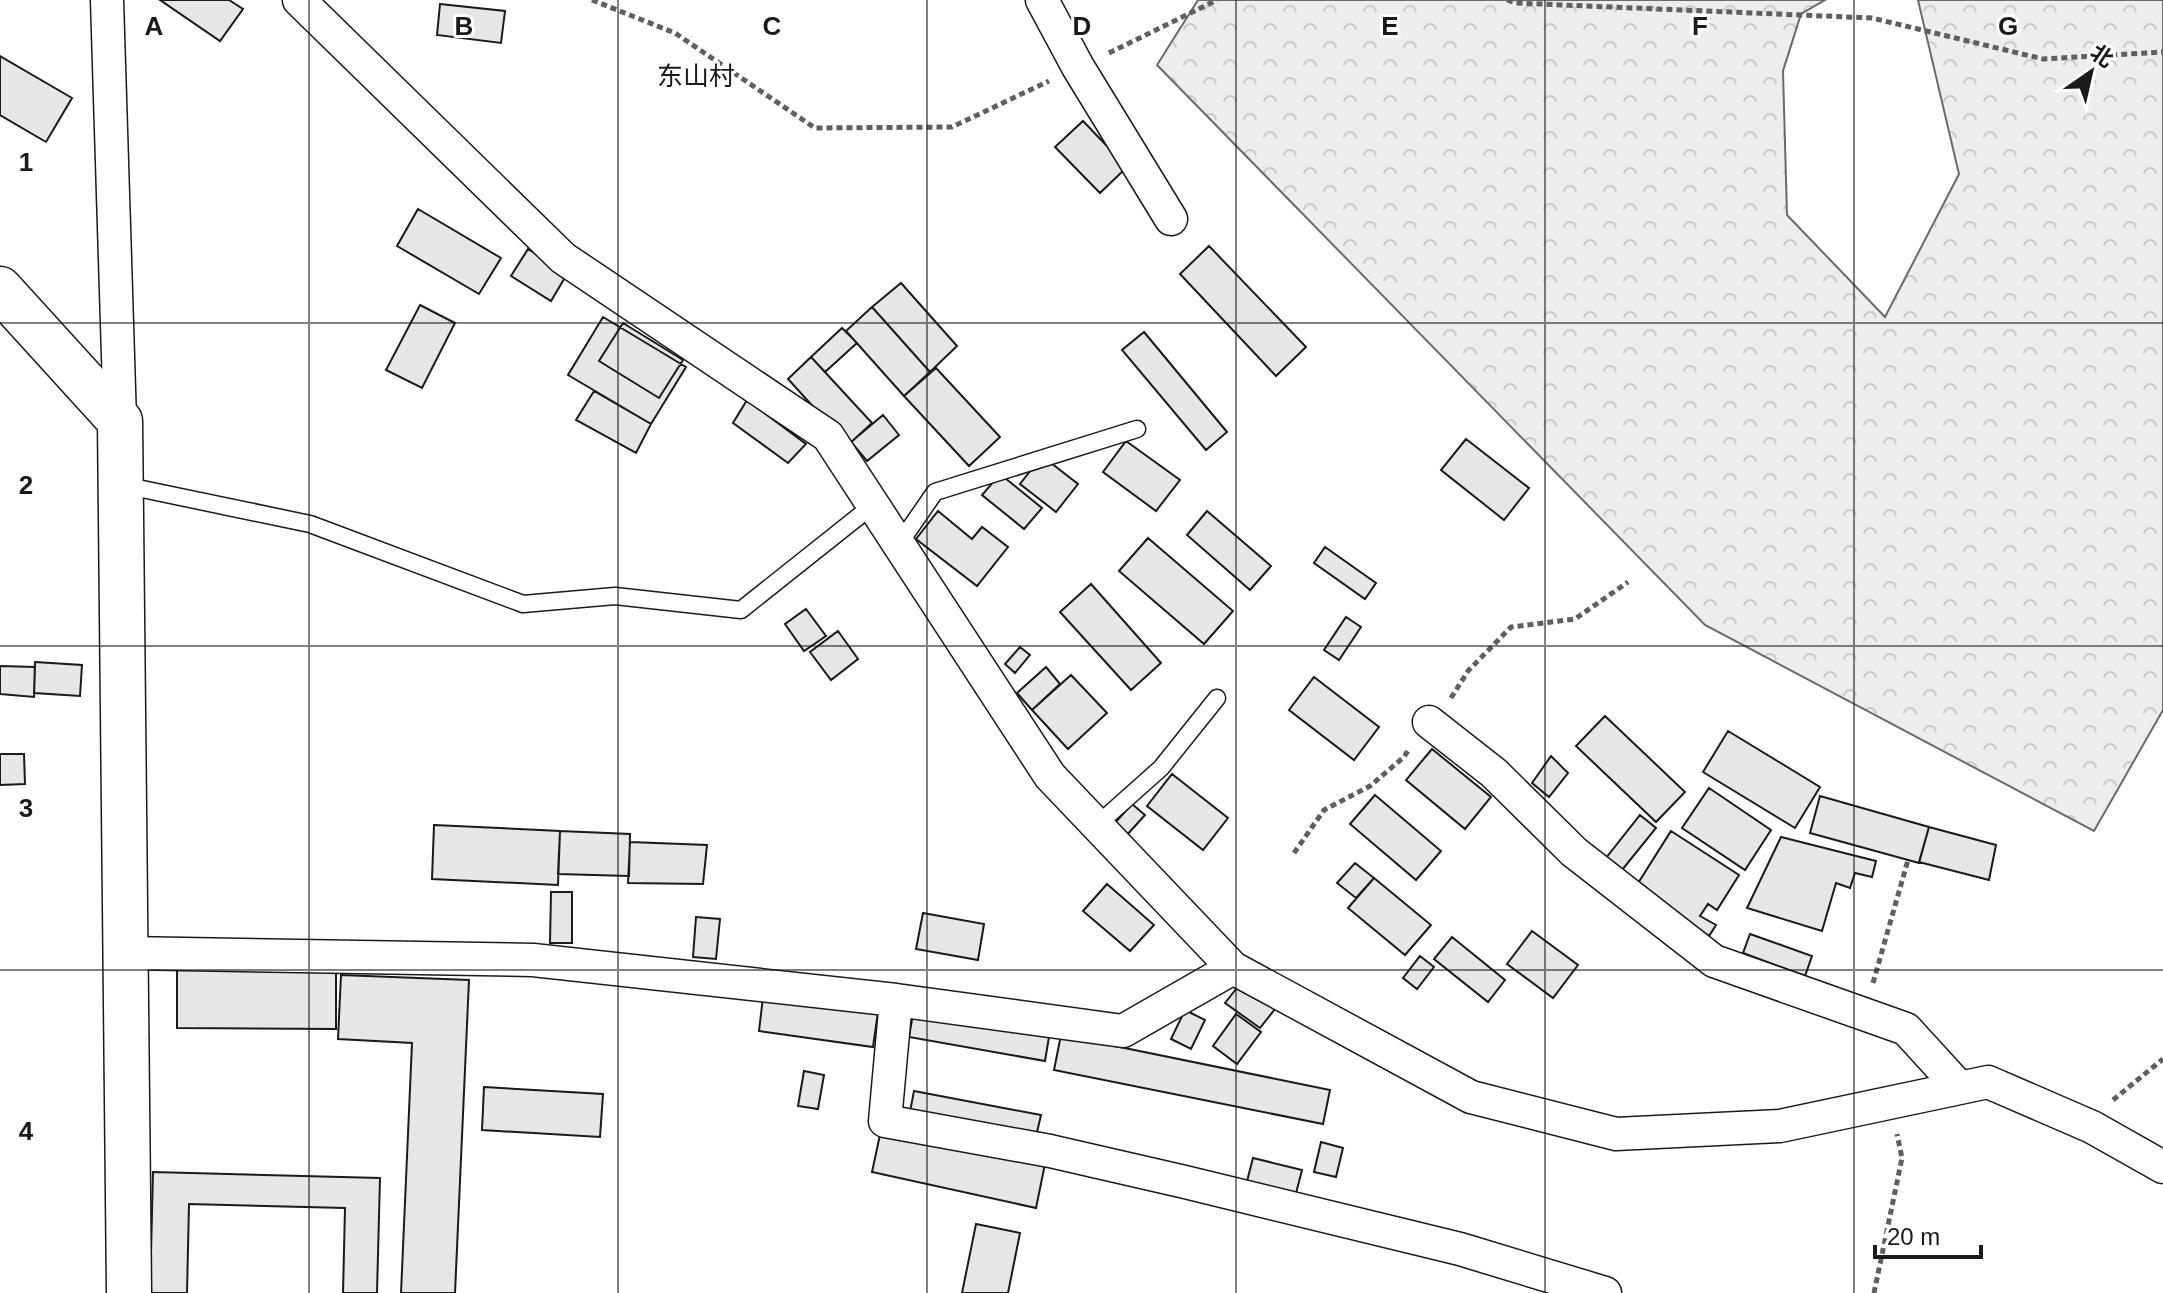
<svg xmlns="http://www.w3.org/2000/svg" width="2163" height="1293" font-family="Helvetica,'Noto Sans SC',sans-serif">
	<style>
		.forest { fill: url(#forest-crowns); stroke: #6a6a6a; stroke-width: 2 }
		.building { fill: #e6e6e6; stroke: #1a1a1a; stroke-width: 2 }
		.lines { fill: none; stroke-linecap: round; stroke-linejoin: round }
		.lane-casing { stroke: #1a1a1a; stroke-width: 19 }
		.street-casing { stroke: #1a1a1a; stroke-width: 35 }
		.secondary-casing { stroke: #1a1a1a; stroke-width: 47 }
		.path { stroke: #5f5f5f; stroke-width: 5; stroke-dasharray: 6 4; stroke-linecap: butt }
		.lane { stroke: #fff; stroke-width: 16 }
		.street { stroke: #fff; stroke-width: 32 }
		.secondary { stroke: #fff; stroke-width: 44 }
		.grid { fill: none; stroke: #1a1a1a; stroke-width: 2; stroke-opacity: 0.55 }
		.labels { text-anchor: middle; stroke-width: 6; stroke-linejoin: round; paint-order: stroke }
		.quarter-label { font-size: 26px; fill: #1a1a1a; stroke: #fff }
		.grid-label { font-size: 26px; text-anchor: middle; font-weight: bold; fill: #1a1a1a; stroke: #fff; stroke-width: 6; stroke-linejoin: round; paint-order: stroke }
	</style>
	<defs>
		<pattern id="forest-crowns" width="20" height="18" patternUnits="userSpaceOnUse" patternTransform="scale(2)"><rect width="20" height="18" fill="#ededed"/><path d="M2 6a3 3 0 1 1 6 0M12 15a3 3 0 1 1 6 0" fill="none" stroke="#cbcbcb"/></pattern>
	</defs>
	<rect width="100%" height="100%" fill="#fff"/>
	<path class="forest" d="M1198,0H1825L1801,14L1783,71L1787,215L1885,317L1959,174L1918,0H2163V710L2094,831L1705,625L1157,65Z"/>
	<path class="building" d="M160,0H229L243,9L220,41Z
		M440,4L505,11L501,43L437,35Z
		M0,56L72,98L46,142L0,115Z
		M1083,121L1127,167L1100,193L1055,147Z
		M418,209L501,258L479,294L397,246Z
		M1209,246L1306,347L1276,376L1180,274Z
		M528,249L567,274L551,301L511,276Z
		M901,283L957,346L930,372L872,307Z
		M420,305L455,323L422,388L386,370Z
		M872,307L930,372L904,396L846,331Z
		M603,317L686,367L651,424L568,375Z
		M623,323L683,360L659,398L599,361Z
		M842,328L857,343L825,372L811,357Z
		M1144,332L1227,432L1206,450L1122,350Z
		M811,357L872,423L848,445L788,379Z
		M936,368L1000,437L969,466L904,396Z
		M594,391L651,424L636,453L576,420Z
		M747,400L806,444L788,463L733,423Z
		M883,415L899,435L867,461L851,442Z
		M1466,439L1529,488L1504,520L1441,470Z
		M1126,441L1180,480L1156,511L1103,472Z
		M1042,456L1078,484L1056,512L1020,484Z
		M1000,474L1042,508L1024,529L982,495Z
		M938,511L972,539L982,527L1008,547L977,586L916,539Z
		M1207,511L1271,566L1250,590L1187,535Z
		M1148,538L1233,611L1204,644L1119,571Z
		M1325,547L1376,583L1365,599L1314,563Z
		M1091,584L1161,663L1131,690L1060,612Z
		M806,609L826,636L804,651L785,624Z
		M1346,617L1361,627L1339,660L1324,650Z
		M838,631L858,659L831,680L810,652Z
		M1020,647L1030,655L1015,673L1005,664Z
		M35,662L82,665L80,696L34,693Z
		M0,666L35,667L34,697L0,694Z
		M1046,667L1060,684L1032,710L1017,693Z
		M1071,675L1107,713L1068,749L1032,710Z
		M1314,677L1379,727L1354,760L1289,710Z
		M1605,716L1685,792L1656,822L1576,746Z
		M1728,731L1820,787L1795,828L1703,772Z
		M1432,749L1491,797L1465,829L1406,780Z
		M0,754H24L25,784L0,785Z
		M1551,756L1568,773L1549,797L1532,783Z
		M1172,774L1228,818L1203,850L1147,806Z
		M1709,788L1771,830L1745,870L1682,828Z
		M1375,795L1441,851L1416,880L1350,824Z
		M1820,796L1929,827L1919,863L1810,833Z
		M1132,804L1145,815L1126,836L1114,824Z
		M1640,815L1656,828L1622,870L1606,858Z
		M434,825L560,831L558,885L432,879Z
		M1929,827L1996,845L1989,880L1919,862Z
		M560,831L630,834L629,876L558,874Z
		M1671,831L1739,875L1717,910L1708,904L1700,916L1716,925L1709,936L1635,888Z
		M1781,837L1876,861L1872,877L1855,873L1850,888L1836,883L1822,931L1747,908Z
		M630,842L707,845L703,884L628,883Z
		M1355,863L1374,878L1356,898L1337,883Z
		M1374,878L1431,925L1405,955L1348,908Z
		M1107,884L1154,925L1130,951L1083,911Z
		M551,892H572V943H550Z
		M923,913L984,924L978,960L916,949Z
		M696,917L720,919L716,959L693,957Z
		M1532,931L1578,965L1553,998L1507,964Z
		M1750,934L1812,956L1805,976L1743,953Z
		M1452,937L1505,980L1488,1002L1434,959Z
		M1420,956L1434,967L1417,989L1403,978Z
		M177,969L336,970V1029L177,1028Z
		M341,975L469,980L455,1293H401L412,1043L338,1039Z
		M1240,984L1275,1009L1260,1028L1225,1003Z
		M763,997L878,1012L873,1047L759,1031Z
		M914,1008L1050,1031L1045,1061L909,1037Z
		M1185,1010L1205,1020L1191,1049L1171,1039Z
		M1236,1014L1261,1032L1237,1064L1213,1046Z
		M1061,1035L1330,1090L1323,1124L1054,1070Z
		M804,1071L824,1075L818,1109L798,1106Z
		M484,1087L603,1094L600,1137L482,1130Z
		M914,1091L1041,1115L1035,1141L909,1117Z
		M881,1130L1045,1164L1036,1208L872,1172Z
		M1321,1142L1343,1148L1336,1177L1314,1172Z
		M1253,1158L1302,1170L1294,1201L1245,1189Z
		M153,1172L380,1178L377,1293H343L345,1208L189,1204L187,1293H150Z
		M976,1224L1020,1233L1008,1293H962Z"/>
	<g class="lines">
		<g class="lane-casing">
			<path id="lane" d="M123,485L310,524L523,604L615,596L741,610L873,505
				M899,544L935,492L1137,429
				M1097,825L1161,768L1217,698"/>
		</g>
		<g class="street-casing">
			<path id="street" d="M107,0L120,421
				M299,0L563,258L828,436L1050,776L1233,968L1471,1097L1616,1134L1780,1126L1988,1082L2092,1127L2163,1167
				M1042,0L1078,67L1171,219
				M1429,722L1494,773L1574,852L1714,961L1906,1029L1959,1087
				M126,953L533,960L896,1000L1123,1031L1233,968
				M896,1000L885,1121L1050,1151L1185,1182L1460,1249L1605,1293"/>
		</g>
		<g class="secondary-casing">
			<path id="secondary" d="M0,289L120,421L129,1293"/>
		</g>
		<path class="path" d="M592,0L675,33L815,128L952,127L1049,81
			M1507,0L1516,3L1872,18L2043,59L2163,52
			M1109,53L1217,0
			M1451,698L1468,671L1511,627L1575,619L1628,582
			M1294,853L1324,810L1370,786L1404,757L1409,749
			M1873,983L1908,860
			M2113,1100L2163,1059
			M1874,1293L1902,1158L1897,1134"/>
		<use href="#lane" class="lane"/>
		<use href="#street" class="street"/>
		<use href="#secondary" class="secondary"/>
	</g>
	<path class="grid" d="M309,0V1293M618,0V1293M927,0V1293M1236,0V1293M1545,0V1293M1854,0V1293M0,323H2163M0,646H2163M0,970H2163"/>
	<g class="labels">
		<g class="quarter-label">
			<text x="696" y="85">东山村</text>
		</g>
	</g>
	<g class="grid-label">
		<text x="154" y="35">A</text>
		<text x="464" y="35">B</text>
		<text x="772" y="35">C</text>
		<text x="1082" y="35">D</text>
		<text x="1390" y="35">E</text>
		<text x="1700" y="35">F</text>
		<text x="2008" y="35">G</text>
		<text x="26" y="171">1</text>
		<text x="26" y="494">2</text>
		<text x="26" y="817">3</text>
		<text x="26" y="1140">4</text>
	</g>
	<g transform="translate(2091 72) rotate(34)" stroke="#ffffff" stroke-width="6" paint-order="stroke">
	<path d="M0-6L14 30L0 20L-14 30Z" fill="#1a1a1a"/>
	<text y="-12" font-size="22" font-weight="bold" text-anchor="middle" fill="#1a1a1a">北</text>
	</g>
	<path d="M1875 1245v12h106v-12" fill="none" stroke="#1a1a1a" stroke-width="4"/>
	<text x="1887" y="1245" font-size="24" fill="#1a1a1a" stroke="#ffffff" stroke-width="6" paint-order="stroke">20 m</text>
</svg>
